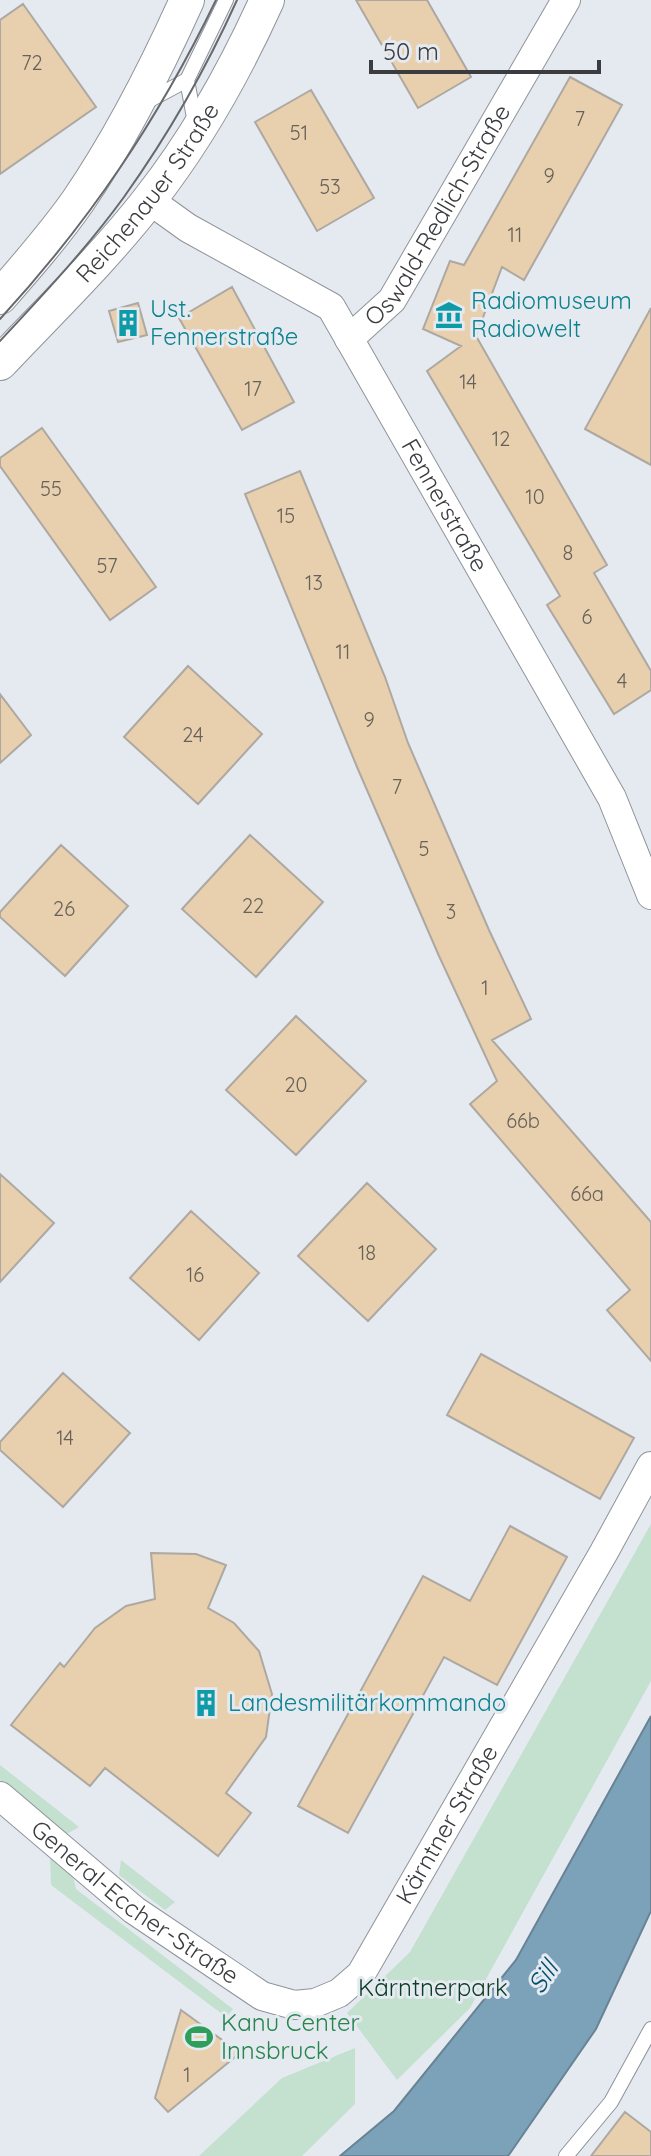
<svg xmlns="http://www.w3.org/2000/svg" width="651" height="2156" font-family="Quicksand,sans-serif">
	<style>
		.green { fill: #c4e0ce }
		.water { fill: #7ba2b8; stroke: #688394; stroke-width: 2 }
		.building { fill: #e8cfad; stroke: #ada8a1; stroke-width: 2 }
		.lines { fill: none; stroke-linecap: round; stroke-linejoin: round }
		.service-casing { stroke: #8f939a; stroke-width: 16 }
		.minor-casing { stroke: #8f939a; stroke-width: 30 }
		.tertiary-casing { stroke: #8f939a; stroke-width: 36 }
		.service { stroke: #fff; stroke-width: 14 }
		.minor { stroke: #fff; stroke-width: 28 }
		.tertiary { stroke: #fff; stroke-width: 34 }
		.tram { stroke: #66696d; stroke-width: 2 }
		.labels { text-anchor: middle; stroke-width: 6; stroke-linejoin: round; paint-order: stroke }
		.number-label { font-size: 20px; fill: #66615a }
		.street-label { font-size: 24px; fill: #3a3c3f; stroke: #e5eaf1 }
		.culture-label { font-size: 24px; fill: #0d838f; stroke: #e5eaf1; text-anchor: start }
		.park-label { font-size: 24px; fill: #0c3d25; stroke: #e5eaf1 }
		.leisure-label { font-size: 24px; fill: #27864d; stroke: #e5eaf1; text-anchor: start }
		.water-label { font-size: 26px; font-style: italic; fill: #004e6d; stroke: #e5eaf1 }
	</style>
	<rect width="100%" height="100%" fill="#e5eaf1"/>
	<path class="green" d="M651,1524V1681L470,2008L397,2080L347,2013L410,1952Z
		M0,1765L79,1827L67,1834L0,1780Z
		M50,1856L72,1873L76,1889L233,2009L226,2017L51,1885Z
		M121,1860L175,1902L165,1910L119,1875Z
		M355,2048V2104L302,2156H199L282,2078Z"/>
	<path class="water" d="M651,1716V1911L596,2029L513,2149L508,2156H340L394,2111L516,1960Z"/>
	<path class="building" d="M356,0H427L471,77L418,108Z
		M23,4L96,107L0,174V20Z
		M570,77L622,105L524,280L502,267L476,336L607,565L594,573L651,671V690L614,714L547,605L560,596L427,371L461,346L423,329L450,261L464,265Z
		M311,90L374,198L317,231L255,122Z
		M232,287L294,402L242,430L179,318Z
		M138,303L147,335L118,342L109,311Z
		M651,308V465L585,429Z
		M42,428L156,587L110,620L0,466V458Z
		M300,471L385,677L408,743L489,930L531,1019L492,1040L651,1222V1361L607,1310L630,1290L470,1104L497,1081L439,956L357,767L245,494Z
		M188,666L262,734L198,804L124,737Z
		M0,694L31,735L0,763Z
		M250,835L323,902L256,977L182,909Z
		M61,845L128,906L65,976L0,917V912Z
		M296,1016L366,1081L296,1155L226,1090Z
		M0,1174L54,1223L0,1282Z
		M367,1183L436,1249L368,1321L298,1256Z
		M191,1211L259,1273L199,1340L130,1278Z
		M481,1354L634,1438L600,1499L447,1415Z
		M63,1373L130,1433L63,1507L0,1450V1442Z
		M510,1526L567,1557L497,1685L444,1657L348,1833L298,1806L423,1576L470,1601Z
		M151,1553L196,1554L226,1565L208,1608L234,1623L259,1651L272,1694L266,1737L226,1793L251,1813L218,1856L105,1768L90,1786L11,1725L60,1663L64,1667L95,1628L126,1606L155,1599Z
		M181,2010L240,2053L168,2112L155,2098Z
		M625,2112L651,2132V2156H591Z"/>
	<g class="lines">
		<g class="service-casing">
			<path id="service" d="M187,80L195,123
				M146,102L187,80L226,0
				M566,2156L611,2102L651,2029"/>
		</g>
		<g class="minor-casing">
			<g id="minor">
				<path id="s1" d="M149,200L188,228L331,307L612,798L651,895"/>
				<path id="s2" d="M349,339L392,300L566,0"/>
				<path id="s3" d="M0,1796L134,1910L262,1996L294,2005L315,2003L339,1993L361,1974L604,1552L651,1466"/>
			</g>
		</g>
		<g class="tertiary-casing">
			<g id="tertiary">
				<path d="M0,297C27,266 55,234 78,201C121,138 156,69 187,0"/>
				<path id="s4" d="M0,363C50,310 104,258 149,200C197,139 235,71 267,0"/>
			</g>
		</g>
		<use href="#service" class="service"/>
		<use href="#minor" class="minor"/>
		<use href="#tertiary" class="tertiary"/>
		<path class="tram" d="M0,319C90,221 158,120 216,0
			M0,341C43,295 87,248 124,197C168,135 206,69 237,0"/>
	</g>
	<defs>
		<g id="museum-bare" transform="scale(2.16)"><path d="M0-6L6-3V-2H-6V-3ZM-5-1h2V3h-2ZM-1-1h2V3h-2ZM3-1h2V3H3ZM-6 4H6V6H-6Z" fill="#0f9aa8" stroke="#e5eaf1" stroke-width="2.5" paint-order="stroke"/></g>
		<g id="building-bare" transform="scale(2.16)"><path d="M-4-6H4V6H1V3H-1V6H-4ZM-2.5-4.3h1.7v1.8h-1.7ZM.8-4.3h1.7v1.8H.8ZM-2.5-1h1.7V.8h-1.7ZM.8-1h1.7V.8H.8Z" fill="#0f9aa8" stroke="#e5eaf1" stroke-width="2.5" paint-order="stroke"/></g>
		<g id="stadium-bare" transform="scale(2.16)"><path d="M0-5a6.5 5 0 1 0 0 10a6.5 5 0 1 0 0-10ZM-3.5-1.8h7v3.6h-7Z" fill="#2e9e5b" stroke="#e5eaf1" stroke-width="2.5" paint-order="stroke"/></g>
	</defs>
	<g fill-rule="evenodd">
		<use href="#museum-bare" x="449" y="315"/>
		<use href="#building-bare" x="128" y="323"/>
		<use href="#building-bare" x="206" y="1703"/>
		<use href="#stadium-bare" x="199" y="2037"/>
	</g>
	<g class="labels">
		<g class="number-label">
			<text x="32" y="70">72</text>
			<text x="580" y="126">7</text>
			<text x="299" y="140">51</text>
			<text x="549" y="183">9</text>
			<text x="330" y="194">53</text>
			<text x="515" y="242">11</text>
			<text x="468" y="389">14</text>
			<text x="253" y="396">17</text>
			<text x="501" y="446">12</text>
			<text x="51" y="496">55</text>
			<text x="535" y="504">10</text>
			<text x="286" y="523">15</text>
			<text x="568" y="560">8</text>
			<text x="107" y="573">57</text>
			<text x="314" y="590">13</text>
			<text x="587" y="624">6</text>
			<text x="343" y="659">11</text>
			<text x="622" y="688">4</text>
			<text x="369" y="727">9</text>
			<text x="193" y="742">24</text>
			<text x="397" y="794">7</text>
			<text x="424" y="856">5</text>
			<text x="253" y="913">22</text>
			<text x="64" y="916">26</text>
			<text x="451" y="919">3</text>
			<text x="485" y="995">1</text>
			<text x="296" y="1092">20</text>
			<text x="523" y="1128">66b</text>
			<text x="587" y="1201">66a</text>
			<text x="367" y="1260">18</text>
			<text x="195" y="1282">16</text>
			<text x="65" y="1445">14</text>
			<text x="187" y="2082">1</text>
		</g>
		<g class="street-label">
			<text dy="8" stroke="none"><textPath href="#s4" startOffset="226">Reichenauer Straße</textPath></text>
			<text dy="8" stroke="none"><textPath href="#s2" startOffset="154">Oswald-Redlich-Straße</textPath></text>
			<text dy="8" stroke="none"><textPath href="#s1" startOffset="440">Fennerstraße</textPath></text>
			<text dy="8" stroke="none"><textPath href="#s3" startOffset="612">Kärntner Straße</textPath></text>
			<text dy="8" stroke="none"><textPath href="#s3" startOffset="172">General-Eccher-Straße</textPath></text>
		</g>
		<g class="culture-label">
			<text x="471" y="309">Radiomuseum<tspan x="471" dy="28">Radiowelt</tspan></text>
			<text x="150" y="317">Ust.<tspan x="150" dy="28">Fennerstraße</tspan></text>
			<text x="228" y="1711">Landesmilitärkommando</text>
		</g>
		<g class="park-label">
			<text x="433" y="1996">Kärntnerpark</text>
		</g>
		<g class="leisure-label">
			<text x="221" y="2031">Kanu Center<tspan x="221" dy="28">Innsbruck</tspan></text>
		</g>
		<g class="water-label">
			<text transform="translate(543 1977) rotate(-56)" y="9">Sill</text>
		</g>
	</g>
	<path d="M371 60v12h228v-12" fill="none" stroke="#3a3c3f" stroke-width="4"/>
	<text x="383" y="60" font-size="24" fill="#3a3c3f" stroke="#e5eaf1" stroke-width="6" paint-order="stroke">50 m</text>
</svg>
